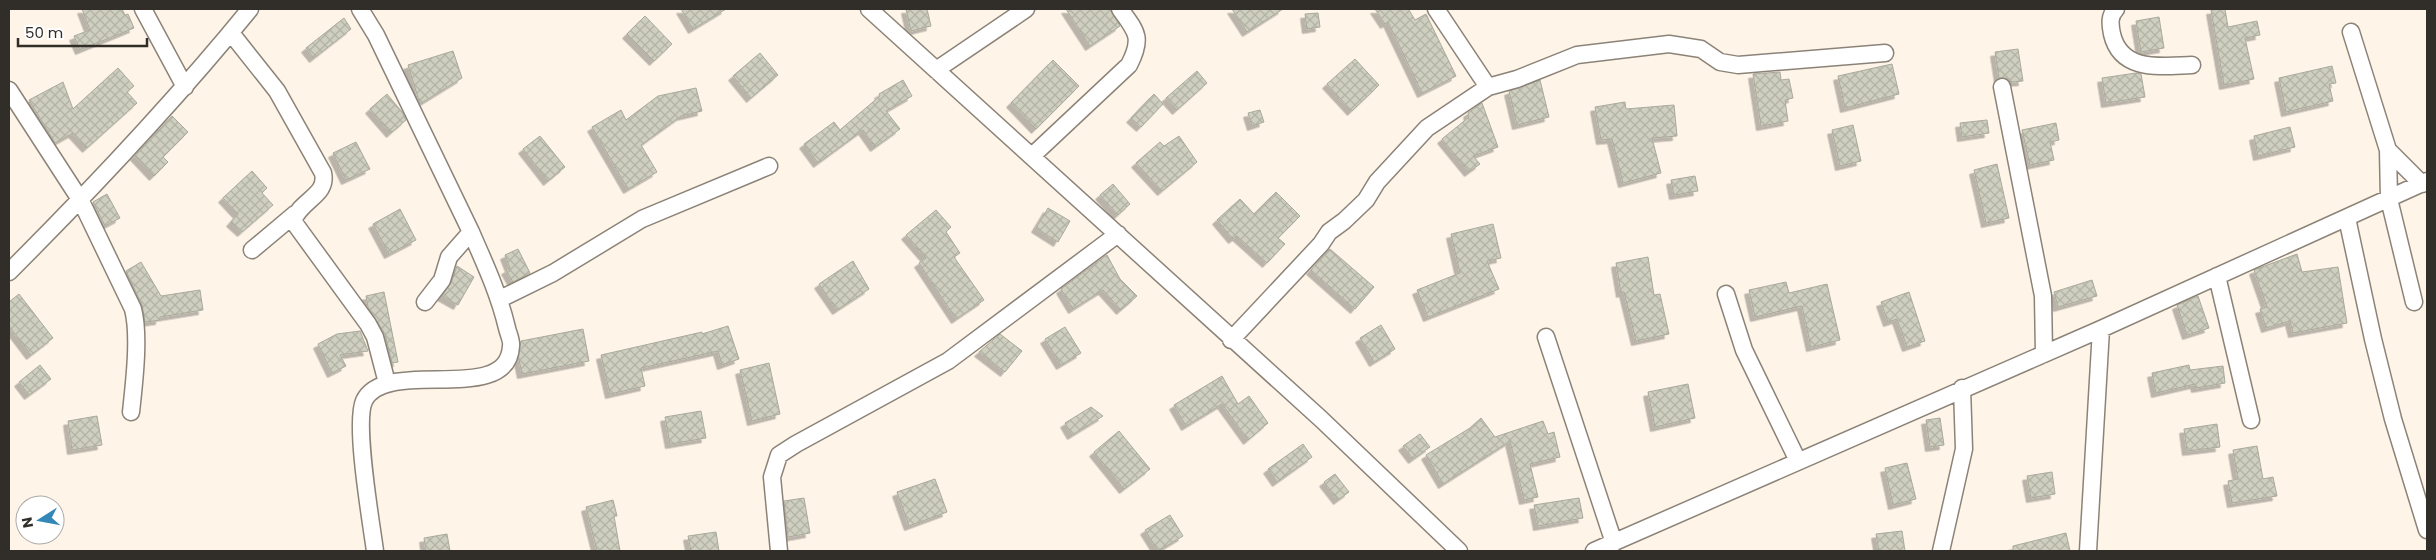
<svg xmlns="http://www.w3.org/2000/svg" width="2436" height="560" font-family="Poppins,sans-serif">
<defs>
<pattern id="building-cross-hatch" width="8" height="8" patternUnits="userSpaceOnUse" patternTransform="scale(1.25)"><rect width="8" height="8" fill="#cfcfc0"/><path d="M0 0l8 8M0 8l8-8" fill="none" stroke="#b2b2a5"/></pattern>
<filter id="shadow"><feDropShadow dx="-4.5" dy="4.5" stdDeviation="0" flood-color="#0004"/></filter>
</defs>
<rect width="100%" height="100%" fill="#fef4e7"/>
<path fill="url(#building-cross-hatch)" stroke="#a9aa9b" filter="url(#shadow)" d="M82,9H122L125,15L128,14L134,28L80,50L74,36L90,30Z
M681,9H726L693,29Z
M906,9H927L931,26L911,31Z
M1066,9H1110L1120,26L1090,46Z
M1232,9H1283L1247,32Z
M1375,9H1410L1409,10L1415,20L1426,14L1456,76L1422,93L1388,22L1385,24Z
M2225,9L2228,27L2257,21L2260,35L2245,38L2254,79L2224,85L2211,10Z
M1318,13L1320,27L1307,29L1305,14Z
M645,16L672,44L654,61L627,34Z
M2159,17L2164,48L2141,52L2136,21Z
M344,18L351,29L314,58L306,48Z
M2018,49L2023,81L2011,82L2006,78H1999L1995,52Z
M453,51L462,78L420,104L408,65Z
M760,53L778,75L751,98L733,76Z
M1355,59L1379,85L1352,111L1327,84Z
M1053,60L1079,86L1036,129L1011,103Z
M1892,64L1899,94L1845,108L1838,76Z
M2332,66L2336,83L2329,84L2333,101L2286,112L2279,78Z
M118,68L134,86L127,92L137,103L87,148L73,133L55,143L29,100L63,82L73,109Z
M1197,71L1207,83L1177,110L1166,98Z
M1780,72L1781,80L1789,79L1793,98L1785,100L1788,121L1761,126L1753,74Z
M2136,73L2141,74L2145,97L2106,103L2102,78Z
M903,80L912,96L886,111L900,129L875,147L863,130L818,163L804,144L834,122L840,130L880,96L879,94Z
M1540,80L1549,117L1517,125L1509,91Z
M696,88L702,111L681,116L641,145L657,172L628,189L592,127L621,110L626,120L658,96Z
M387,94L402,112L406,120L391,133L370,109Z
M1154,94L1163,104L1141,127L1131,118Z
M1625,102L1626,109L1674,105L1677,136L1652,138L1661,173L1623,183L1612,139L1601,140L1595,107Z
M1482,103L1498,147L1473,156L1480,164L1469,172L1442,139L1469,117L1468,113Z
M1260,110L1264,122L1252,126L1248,113Z
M172,116L188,132L163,157L168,162L154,176L135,156Z
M1987,120L1989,133L1962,137L1960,123Z
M2056,123L2059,140L2050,142L2054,160L2030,165L2022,130Z
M1853,125L1861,161L1840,166L1832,130Z
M2290,127L2295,147L2258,156L2254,136Z
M540,136L565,167L548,181L523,149Z
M1179,136L1197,162L1162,191L1136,163L1160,142L1164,146Z
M356,142L370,169L346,180L333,153Z
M1997,164L2009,218L1986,223L1974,170Z
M252,171L267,188L262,193L273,205L242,232L231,222L238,214L223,198Z
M1695,176L1698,191L1674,195L1671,180Z
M1113,184L1130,204L1118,215L1100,195Z
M1276,192L1300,216L1278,238L1285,244L1267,263L1237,236L1233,239L1217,220L1240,199L1254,214Z
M107,194L120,218L105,226L93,202Z
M1048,208L1070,221L1058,242L1036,228Z
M400,209L416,240L389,254L373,224Z
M936,210L951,227L946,232L960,253L954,257L984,300L956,319L919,263L926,258L906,235Z
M1493,224L1501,258L1487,261L1499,289L1428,317L1417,290L1460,273L1451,234Z
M518,249L530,273L513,282L506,270L510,268L505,255Z
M1330,249L1374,287L1355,309L1311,270Z
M2297,254L2302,272L2338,267L2347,323L2293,333L2290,321L2266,328L2260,309L2267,307L2254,270Z
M1107,255L1120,279L1137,296L1121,310L1103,290L1073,309L1061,289Z
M1648,257L1654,295L1660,294L1669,334L1636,341L1624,292L1621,293L1616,263Z
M853,261L869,289L837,310L819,284Z
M141,262L161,296L200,290L203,310L160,317V320L145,322L142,305L126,271Z
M457,266L474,277L458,305L442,296L451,283Z
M2092,280L2097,296L2058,307L2054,292Z
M1786,282L1789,293L1827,284L1840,340L1811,347L1802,306L1755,317L1749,290Z
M384,292L398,362L392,363L385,334L368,307L366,296Z
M1909,292L1925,341L1907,347L1897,319L1888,322L1881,302Z
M19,294L53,338L31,355L9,326V302Z
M2198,296L2209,328L2187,335L2177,305Z
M1381,325L1395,349L1374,362L1360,338Z
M728,326L739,359L722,365L718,351L641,368L645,386L610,394L601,355L702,332V334Z
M1065,327L1081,353L1061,365L1045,339Z
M583,329L589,361L522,374L518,355L521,341Z
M360,331L368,351L340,355L346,366L332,373L318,344L337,334Z
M1000,334L1022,351L1005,372L979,352Z
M769,363L780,414L752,421L740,370Z
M40,365L51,379L29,395L19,382Z
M2189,365L2190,370L2223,366L2225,383L2196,388L2195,384L2156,393L2152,373Z
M1222,376L1238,404L1249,396L1268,423L1248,440L1222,404L1186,426L1174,405Z
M1688,384L1695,418L1655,427L1648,392Z
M1091,407L1103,416L1072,435L1065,423Z
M701,411L706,438L670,444L665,417Z
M97,416L102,445L72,450L68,421Z
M1481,418L1495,437L1543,421L1548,434L1554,432L1560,457L1530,464L1538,497L1524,500L1510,441L1443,484L1426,455L1470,428Z
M1940,418L1944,445L1930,447L1926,420Z
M2217,424L2220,447L2187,451L2184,429Z
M1119,431L1150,469L1124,489L1094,452Z
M1420,434L1430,447L1413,459L1403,446Z
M1303,444L1312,457L1277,482L1268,469Z
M2257,446L2263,479L2273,477L2277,496L2232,503L2228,481L2238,479L2233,450Z
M1907,463L1916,499L1893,505L1885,468Z
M2052,472L2055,494L2031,498L2027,476Z
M1335,474L1349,492L1338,500L1324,482Z
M935,479L947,512L909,526L897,492Z
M804,498L810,533L788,537L784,501Z
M1579,498L1583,518L1538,526L1534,505Z
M613,500L617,516H614L620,551H597L586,507Z
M1170,515L1183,536L1158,551L1145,530Z
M1902,531L1905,551H1879L1876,534Z
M716,532L719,551H691L688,536Z
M2066,533L2070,551H2013V546Z
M447,534L450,551H426L424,538Z"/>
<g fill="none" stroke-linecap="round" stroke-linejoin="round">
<defs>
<path id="street" d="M143,9L185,87
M360,9L376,35L471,232L449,257L442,280L425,302
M869,9L1321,419L1459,551
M1436,9L1488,87
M2116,9C2109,16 2110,24 2112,34C2121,73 2162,66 2192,65
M2351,32L2388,150L2389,199L2414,302
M231,33L277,91L323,173C328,196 301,199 293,221L368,324L375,337L387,383
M936,70L1026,9
M2002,87L2043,296L2044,354
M9,90L81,201L133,309C140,336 134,384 131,412
M2388,150L2422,184
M1032,156L1129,65C1143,38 1137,32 1120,9
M2347,218L2373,339L2393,419L2427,530
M252,250L295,214
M9,272C93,188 175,101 250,9
M2217,276L2251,420
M1726,294L1744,350L1798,461
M500,299L553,273L642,219L769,166
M1546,337L1614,543
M1231,340L1321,244L1329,232L1344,221L1366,200L1377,182L1427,128L1488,87L1517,79L1577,55L1669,44L1701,49L1720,62L1738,65L1885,53
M375,551C371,521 354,424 364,401C385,356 508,407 511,346C512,341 508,333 507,328C499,294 485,264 471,232
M779,551L772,477L779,455L796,444L948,361L1118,234
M1594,551L2101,329L2427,181
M1941,551L1964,449L1962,388
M2088,551L2101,329"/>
</defs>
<use href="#street" stroke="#8c8378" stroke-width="19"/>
<use href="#street" stroke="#fff" stroke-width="16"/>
</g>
<rect width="2436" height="560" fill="none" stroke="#312d28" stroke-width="20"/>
<g transform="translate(40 520) rotate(259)"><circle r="24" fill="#ffffff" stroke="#adaba9"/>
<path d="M0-4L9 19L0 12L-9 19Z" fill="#3488b8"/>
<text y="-8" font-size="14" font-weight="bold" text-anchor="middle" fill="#312d28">N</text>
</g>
<path d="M18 38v8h129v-8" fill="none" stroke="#312d28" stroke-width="2.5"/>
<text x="25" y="38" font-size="15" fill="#312d28" stroke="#ffffff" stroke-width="4" paint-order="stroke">50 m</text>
</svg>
